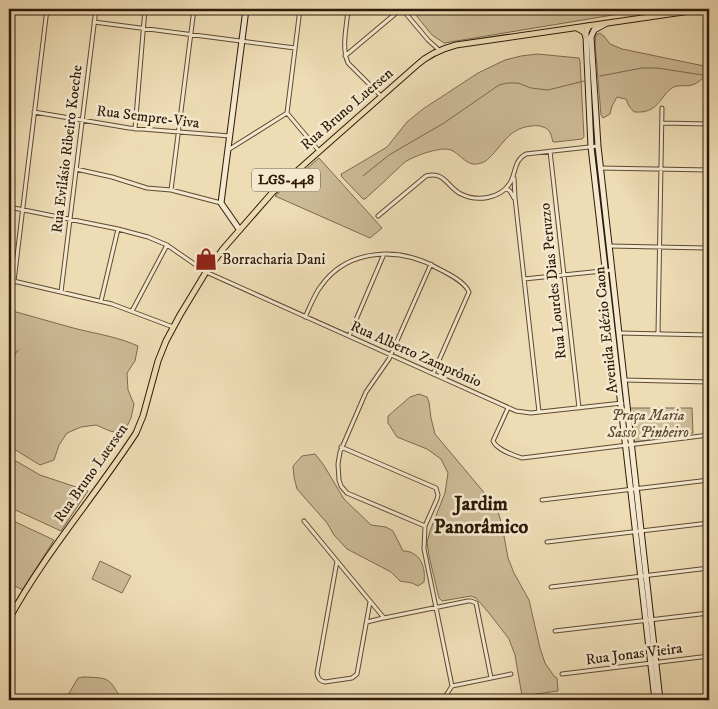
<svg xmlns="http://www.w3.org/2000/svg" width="718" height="709" font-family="'IM FELL DW Pica',serif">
<rect width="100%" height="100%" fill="#eedcb4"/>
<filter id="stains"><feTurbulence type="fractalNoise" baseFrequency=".004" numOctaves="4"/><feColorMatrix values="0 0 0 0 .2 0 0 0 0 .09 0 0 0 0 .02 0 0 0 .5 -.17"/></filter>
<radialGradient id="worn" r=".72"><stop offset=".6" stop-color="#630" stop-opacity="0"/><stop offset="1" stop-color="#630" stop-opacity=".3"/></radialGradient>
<path fill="#cdbb97" stroke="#7e6a50" d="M411,9H649L444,43L432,35Z
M600,33L604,36L610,44L622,49L709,67V77C702,77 699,83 692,85C686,87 678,84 672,88C669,90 666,93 664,96C655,108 650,113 634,112L629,106L626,99L617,97L612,106L610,114L603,118L601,115L595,43L596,35Z
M537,54L579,58L580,61L584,137L582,139L556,142H553C552,139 551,133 549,131C545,126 537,125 531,126C511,128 505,141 493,154C489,158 486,162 481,163C467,168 462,155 451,150C441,146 414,156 405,162C401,165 397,170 393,173C384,182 375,190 365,199H363L342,177L341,174L345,172L387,147L407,122L423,109L478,73L505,60L521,56Z
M319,158L382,228L370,238L275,196Z
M9,310C32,316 54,323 77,329C98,334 118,337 138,346L135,361L127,373L128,390L134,404L131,418L123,434L110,431L96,425L81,427L67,433L59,445L54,460L40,465L9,446Z
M419,394L427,397L429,402L431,418L435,434L497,508L502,525L508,558L514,573L529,600L540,648L545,663L554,676L557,678L558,691L522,696L515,655L509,639L489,613L476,598L471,596L442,601L439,598L429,556L427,542L430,531L445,493L448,473L441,459L427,449L397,437L388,423V416L410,397Z
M629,408H692L693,433L661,436L659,439L633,442Z
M315,454L323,464L344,499L371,525L386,527L393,531L403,551C420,551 426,567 424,582L418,586L412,583L400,581L391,572L347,549L334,535L327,523L297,489L294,477L293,466L302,456Z
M9,457L40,475L88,491L61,531L9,507Z
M9,519L54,540L23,590L9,583Z
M100,561L131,576L122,593L92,579Z
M83,677C110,678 108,677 122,700H65L78,678Z"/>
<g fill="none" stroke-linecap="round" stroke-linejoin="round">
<path stroke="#7a674c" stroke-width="1" d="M600,76L642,68H657L709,76
M363,176L389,155L444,123L499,85L507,83H518L531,88L548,90L584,81
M9,357H13L18,350"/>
<defs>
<path id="street" d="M300,9L287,113L319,151
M348,9C347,26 341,47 348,63L381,96
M402,9L428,40L439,50
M94,22L295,48
M345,56L401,9
M34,112L129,128L230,136
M662,123L709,124
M135,129L145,9
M228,150L287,113
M550,151L579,408
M600,168L709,170
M76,169L112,177L147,188L171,190L221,203
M514,178L515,198L539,412
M506,188L510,191L514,198
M171,190L194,9
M9,207L118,229L148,237L167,245L177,252L206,272L516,411L531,413L622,403
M378,216L426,176C445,171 447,187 461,194C477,202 500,199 510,183C516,173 514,160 526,154L598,146
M610,246L706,248
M524,279L612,270
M9,280L112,304L173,327
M14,281L47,9
M61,292L96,9
M101,301L118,229
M132,311L167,245
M305,317C310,307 314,295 321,286C349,247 401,247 439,269C449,274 465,282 469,292L433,374
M619,333L709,335
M658,334L662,108
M705,335L709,124
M349,336L384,254
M624,380L709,382
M508,408L493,441C497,450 513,455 522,458L709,435
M341,447L436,488L438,495L437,499L425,526L424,549L452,686
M542,500L709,480
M304,521L384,618L468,601H471L476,603L491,678
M425,526L347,493L341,486L339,480L338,464L340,452L366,392L389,359L431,264
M547,542L709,523
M337,561L317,673C318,679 320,681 325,682L352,678L357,674L370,602
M551,587L709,568
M367,622L383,618
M555,631L709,613
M562,674L709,656
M452,686L511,674
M443,700L452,686
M700,700L709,699"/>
<path id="secondary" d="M605,24L594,30L591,37L598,146L660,700
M589,26L586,32V37L591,147L655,700
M239,229L221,203L246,9"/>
<path id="primary" d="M577,28L584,32L586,37
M9,619C45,553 95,496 136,433L143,416L158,361L166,341L180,315L206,272L223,249L272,193L417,65C429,54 441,49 456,45L704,9"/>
</defs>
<use href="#street" stroke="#5e4a33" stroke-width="5"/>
<use href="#secondary" stroke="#2e1a08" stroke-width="7"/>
<use href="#primary" stroke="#2e1a08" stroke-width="7"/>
<use href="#street" stroke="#f4e8ce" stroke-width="3"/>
<use href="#secondary" stroke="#f4e8ce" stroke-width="5"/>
<use href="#primary" stroke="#eedcb4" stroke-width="5"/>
</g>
<defs>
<symbol id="shop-bare" viewBox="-9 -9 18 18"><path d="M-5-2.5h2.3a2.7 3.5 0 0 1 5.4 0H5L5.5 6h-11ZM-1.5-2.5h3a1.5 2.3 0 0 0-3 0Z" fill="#8f2418" stroke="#f4e8ce" stroke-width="2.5" paint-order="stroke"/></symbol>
</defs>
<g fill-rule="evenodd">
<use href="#shop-bare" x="190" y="243" width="32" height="32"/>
</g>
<g text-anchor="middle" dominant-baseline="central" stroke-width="5" stroke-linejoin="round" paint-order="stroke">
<rect fill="#f4e8ce" stroke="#695843" stroke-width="1" x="252" y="168.5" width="68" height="23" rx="4"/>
<g font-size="14" font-weight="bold" fill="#2e1a08">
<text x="286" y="180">LGS-448</text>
</g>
<g font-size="15" fill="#2e1a08" stroke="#f4e8ce">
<text transform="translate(347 109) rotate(-41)">Rua Bruno Luersen</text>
<text transform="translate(148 117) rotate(7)">Rua Sempre-Viva</text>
<text transform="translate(67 149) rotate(-83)">Rua Evilásio Ribeiro Koeche</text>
<text transform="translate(553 281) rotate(-96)">Rua Lourdes Dias Peruzzo</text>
<text transform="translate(606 330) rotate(-96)">Avenida Edézio Caon</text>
<text transform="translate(416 354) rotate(24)">Rua Alberto Zamprônio</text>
<text transform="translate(91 473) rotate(-55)">Rua Bruno Luersen</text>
<text transform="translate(634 654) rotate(-7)">Rua Jonas Vieira</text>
</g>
<g font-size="15" fill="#2e1a08" stroke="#f4e8ce" text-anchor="start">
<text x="222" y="259">Borracharia Dani</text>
</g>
<g font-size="15" font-style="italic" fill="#5e4a33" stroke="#f4e8ce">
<text x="648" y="415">Praça Maria<tspan x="648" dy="17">Sasso Pinheiro</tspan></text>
</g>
<g font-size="20" font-weight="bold" fill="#2e1a08" stroke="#f4e8ce">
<text x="481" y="504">Jardim<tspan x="481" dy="23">Panorâmico</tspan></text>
</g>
</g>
<rect width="718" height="709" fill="none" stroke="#eedcb4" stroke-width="30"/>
<rect x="10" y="10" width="698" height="689" fill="none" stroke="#2e1a08" stroke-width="2.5"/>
<rect x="15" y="15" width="688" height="679" fill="none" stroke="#2e1a08"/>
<rect width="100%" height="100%" filter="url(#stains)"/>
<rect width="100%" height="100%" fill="url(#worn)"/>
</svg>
